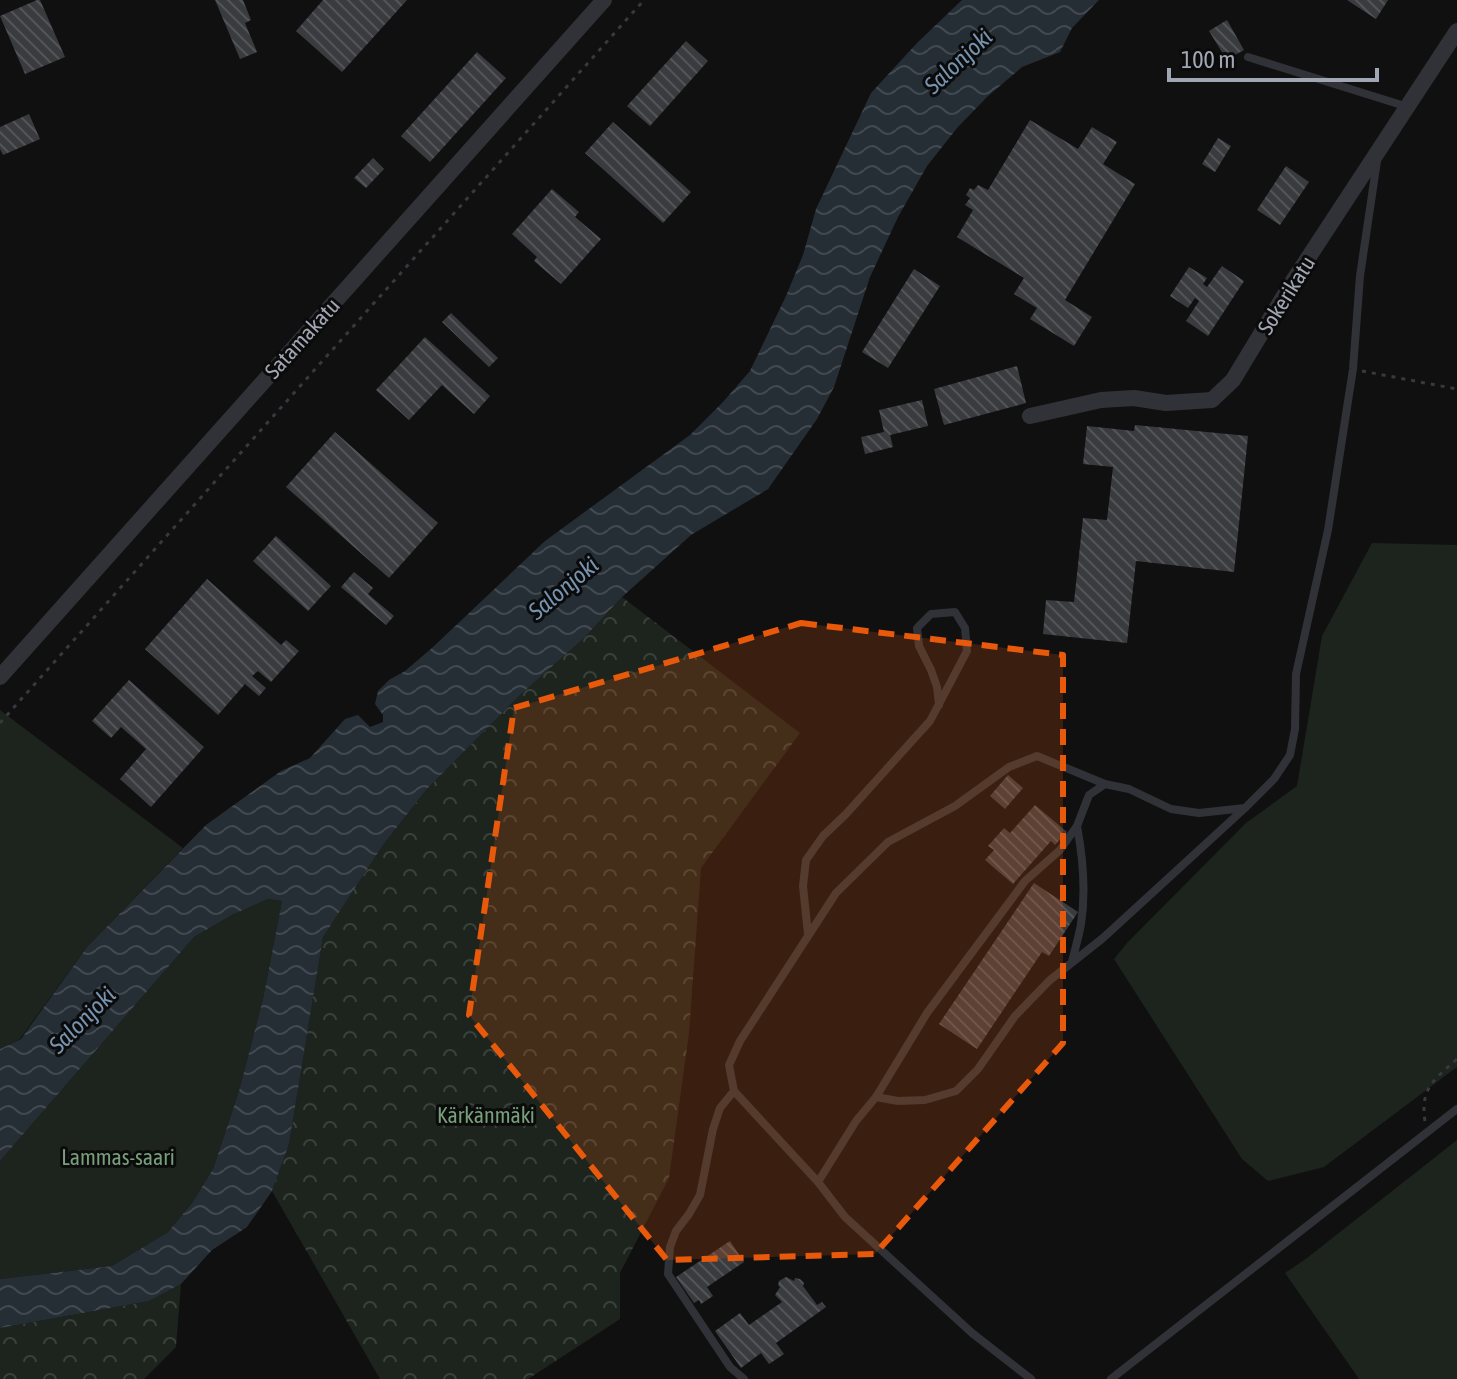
<svg xmlns="http://www.w3.org/2000/svg" width="1457" height="1379" font-family="'Asap Condensed',sans-serif">
<defs>
<pattern id="forest-crowns" width="20" height="18" patternUnits="userSpaceOnUse" patternTransform="scale(2)"><rect width="20" height="18" fill="#1c241d"/><path d="M2 6a3 3 0 1 1 6 0M12 15a3 3 0 1 1 6 0" fill="none" stroke="#3a413b"/></pattern>
<pattern id="water-waves" width="16" height="10" patternUnits="userSpaceOnUse" patternTransform="scale(2)"><rect width="16" height="10" fill="#262e35"/><path d="M0 5q4-4 8 0t8 0" fill="none" stroke="#424950"/></pattern>
<pattern id="building-back-hatch" width="6" height="6" patternUnits="userSpaceOnUse" patternTransform="scale(2)"><rect width="6" height="6" fill="#3a3b3f"/><path d="M-1 5l2 2M0 0l6 6M5-1l2 2" fill="none" stroke="#535458"/></pattern>
</defs>
<rect width="100%" height="100%" fill="#101011"/>
<path fill="#1c241d" d="M1372,543L1457,545V1067L1324,1167L1268,1181L1242,1159L1114,959L1127,943L1246,823L1297,786L1322,636Z
M0,710L183,848L87,947L20,1039L0,1049Z
M268,899L282,901L263,999L239,1091L213,1169L192,1203L168,1232L112,1266L0,1279V1161L194,937L232,915Z
M1457,1140V1379H1359L1285,1273L1307,1258Z"/>
<path fill="url(#forest-crowns)" d="M622,597L800,733L701,868L689,1033L669,1178L620,1273V1319L528,1379H380L272,1191L289,1144L323,937L383,845L426,790L519,696L584,638Z
M181,1284L176,1347L144,1379H0V1328L149,1301Z"/>
<path fill="url(#water-waves)" d="M962,0H1099L1072,28L1060,52L1022,67L987,97L957,128L927,166L898,217L870,277L834,387L817,419L768,489L691,535L622,597L584,638L519,696L426,790L383,845L323,937L289,1144L272,1191L247,1227L212,1250L181,1284L149,1301L0,1328V1279L112,1266L168,1232L192,1203L213,1169L239,1091L263,999L282,901L268,899L232,915L194,937L0,1161V1049L21,1039L87,947L206,825L281,771L310,758L345,719L358,715L370,727L383,722V715L375,704L378,691L389,680L405,671L432,648L545,541L690,435L723,402L750,371L786,296L803,255L816,209L871,93L917,43Z"/>
<path fill="url(#building-back-hatch)" d="M37,0H40L65,57L25,74L0,16Z
M215,0H243L251,20L245,23L257,52L240,59Z
M323,0H407L342,72L296,31Z
M1347,0H1388L1376,19Z
M1227,20L1244,50L1235,55L1233,52L1225,57L1209,31Z
M686,41L708,61L650,126L627,106Z
M477,52L506,78L430,162L401,136Z
M29,114L40,139L3,155L0,149V127Z
M1030,120L1078,149L1092,127L1117,142L1103,164L1135,184L1065,300L1092,317L1074,346L1030,319L1037,308L1014,294L1024,278L957,237L973,210L965,205L970,198L966,195L970,188L974,190L978,185L988,190Z
M613,122L691,192L663,223L585,153Z
M1218,138L1231,146L1215,172L1202,164Z
M373,158L384,169L366,188L354,178Z
M1286,166L1309,182L1280,225L1257,210Z
M552,189L579,212L575,217L601,239L561,284L534,261L537,257L512,234Z
M1222,266L1244,281L1208,336L1186,321L1199,301L1195,298L1188,308L1170,296L1189,267L1207,278L1203,284L1207,287Z
M914,269L940,286L888,368L862,352Z
M451,313L498,358L489,367L442,322Z
M425,337L490,396L474,414L442,385L409,420L376,390Z
M1017,366L1026,403L944,425L934,389Z
M922,400L928,426L890,435L893,447L865,454L861,437L884,432L879,410Z
M1135,425L1248,436L1234,572L1136,561L1127,643L1043,634L1046,600L1074,602L1083,518L1107,520L1113,467L1083,464L1087,426L1134,431Z
M335,432L438,523L389,578L286,487Z
M276,536L331,586L308,611L253,561Z
M354,572L373,588L368,594L394,616L386,625L341,587Z
M207,579L281,645L286,640L299,651L271,682L258,671L252,676L266,688L259,696L245,684L218,715L145,649Z
M129,680L204,747L151,807L120,779L146,749L121,727L111,738L92,721Z
M1008,775L1023,788L1005,809L990,796Z
M1035,805L1067,832L1055,845L1051,841L1013,884L985,860L994,850L988,846L1004,828L1010,833Z
M1034,883L1078,912L1049,956L1042,952L977,1049L939,1024Z
M730,1241L744,1262L707,1287L713,1296L701,1304L699,1300L694,1303L676,1277Z
M786,1277L794,1281L795,1278L800,1279L804,1283L803,1286L817,1305L822,1302L826,1307L776,1343L784,1354L769,1364L761,1353L741,1368L715,1331L740,1313L749,1325L782,1302L775,1295L780,1287L778,1285L779,1281Z"/>
<g fill="none" stroke-linecap="round" stroke-linejoin="round">
<path stroke="#37393e" stroke-width="3" stroke-dasharray="4 6" stroke-linecap="butt" d="M1362,371L1457,389
M0,723L644,0
M1425,1121C1420,1088 1434,1080 1457,1059"/>
<path stroke="#313237" stroke-width="8" d="M1248,57L1408,107
M808,934L803,886L806,860L823,836L846,814L930,721L967,651L965,628L955,612L931,614L917,628L919,646L931,670L937,687L939,705
M1072,962C1075,949 1079,936 1081,924C1086,892 1083,858 1077,826
M734,1091L720,1108L713,1129L700,1195L689,1214L676,1231L670,1247L668,1274L730,1367L744,1379
M876,1097L898,1101L925,1100L956,1091L978,1069L1015,1016L1050,980L1103,938L1246,807L1274,779L1290,755L1295,729L1296,674L1328,530L1353,369L1360,276L1377,161
M818,1182L856,1121L876,1097L927,1013L1025,881L1060,850L1077,826L1089,795L1105,784
M1031,1379L972,1333L845,1217L818,1182L734,1091L729,1065L740,1041L836,893L888,842L955,806L1009,767L1037,756L1105,784L1129,789L1171,809L1199,813L1245,808
M1111,1379L1457,1109"/>
<path stroke="#313237" stroke-width="16" d="M1030,416L1101,400L1134,398L1166,403L1212,400L1233,380L1293,281L1457,31
M0,677L604,0"/>
</g>
<path fill="#e8590c" fill-opacity="0.2" stroke="#e8590c" stroke-width="6" stroke-dasharray="16 10" stroke-linejoin="round" d="M801,623L1063,655V1043L875,1254L667,1260L469,1015L514,708Z"/>
<g text-anchor="middle" dominant-baseline="central" stroke-width="6" stroke-linejoin="round" paint-order="stroke">
<g font-size="22" fill="#a1a6b3" stroke="#0b0b0c">
<text transform="translate(1286 295) rotate(-58)">Sokerikatu</text>
<text transform="translate(302 338) rotate(-48)">Satamakatu</text>
</g>
<g font-size="22" fill="#779f7a" stroke="#0b0b0c">
<text x="486" y="1115">Kärkänmäki</text>
<text x="118" y="1157">Lammas-saari</text>
</g>
<g font-size="24" font-style="italic" fill="#7693b0" stroke="#0b0b0c">
<text transform="translate(958 61) rotate(-43)">Salonjoki</text>
<text transform="translate(563 588) rotate(-40)">Salonjoki</text>
<text transform="translate(82 1020) rotate(-45)">Salonjoki</text>
</g>
</g>
<path d="M1169 68v12h208v-12" fill="none" stroke="#a1a6b3" stroke-width="4"/>
<text x="1181" y="68" font-size="24" fill="#a1a6b3" stroke="#0b0b0c" stroke-width="6" paint-order="stroke">100 m</text>
</svg>
